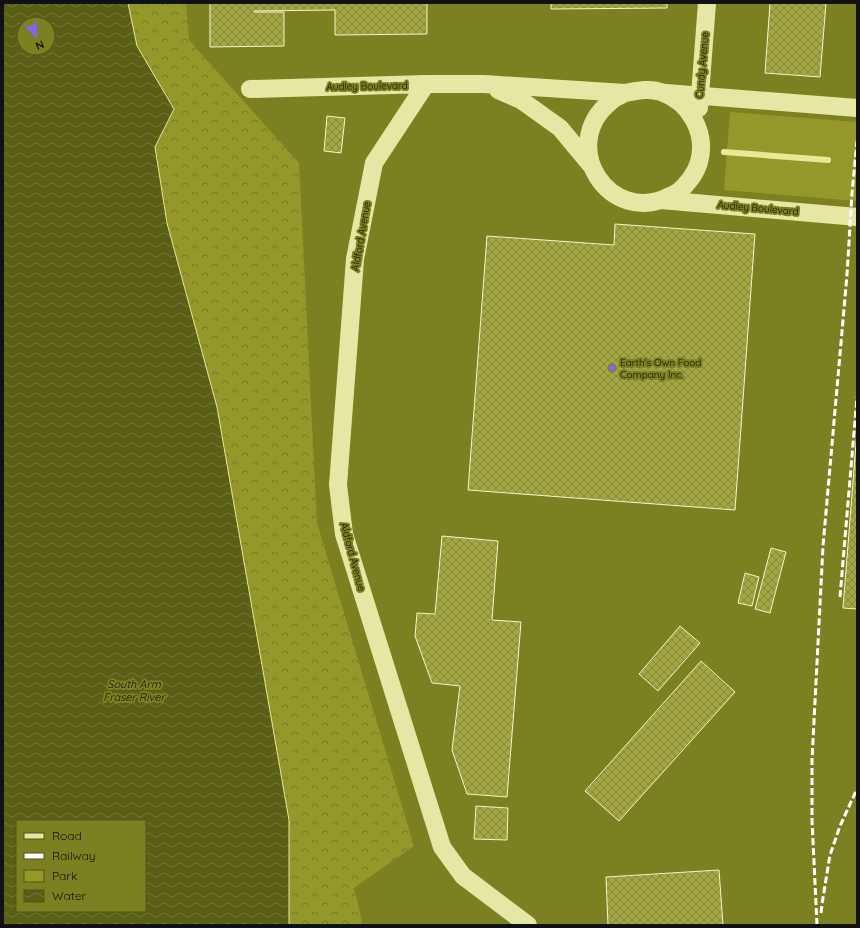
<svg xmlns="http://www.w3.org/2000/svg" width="860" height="928" font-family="Quicksand,sans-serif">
<defs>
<pattern id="forest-crowns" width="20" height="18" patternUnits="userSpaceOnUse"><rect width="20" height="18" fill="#94982a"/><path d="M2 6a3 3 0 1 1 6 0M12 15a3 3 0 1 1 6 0" fill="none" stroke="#777b23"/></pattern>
<pattern id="water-waves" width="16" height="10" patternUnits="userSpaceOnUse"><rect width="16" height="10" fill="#5b5f15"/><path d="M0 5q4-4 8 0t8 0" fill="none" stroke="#72753e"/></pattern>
<pattern id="building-cross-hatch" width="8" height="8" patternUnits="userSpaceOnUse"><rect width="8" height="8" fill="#a2a744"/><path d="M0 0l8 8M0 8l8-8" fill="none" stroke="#838737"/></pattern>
</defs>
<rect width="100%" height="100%" fill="#7b8020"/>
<path fill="url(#forest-crowns)" d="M128,3H186L189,40L299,163L317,523L414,846L354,888L363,925H289V820L217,407L167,223L155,147L174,109L137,46Z"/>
<path fill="#94982a" d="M730,112L857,122V201L724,190Z"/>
<path fill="url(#water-waves)" stroke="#e7e998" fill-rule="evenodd" d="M3,3H128L137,46L174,109L155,147L167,223L217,407L289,820V925H3ZM24,24H48V48H24ZM17,821H145V911H17Z"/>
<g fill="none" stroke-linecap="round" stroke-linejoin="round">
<path stroke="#e7e998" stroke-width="6" d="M724,152L828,160"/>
</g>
<path fill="url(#building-cross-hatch)" stroke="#f4f6c9" d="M210,3H427V34L335,35V10L254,11V12H284V46L210,47Z
M551,3H667V8L551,9Z
M770,3H826L820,77L765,73Z
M327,116L345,118L341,153L324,151Z
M615,224L755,234L735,510L468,490L487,236L614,245Z
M857,431V609L843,608Z
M442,536L498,541L492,620L521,622L507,797L467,794L452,750L460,686L432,683L415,636L417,613L435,614Z
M771,548L786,552L770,613L755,609Z
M745,573L759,577L752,606L738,603Z
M680,626L700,643L658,691L639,674Z
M701,661L735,692L619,821L585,791Z
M476,806L508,808L507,840L474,839Z
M719,870L723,925H608L606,877Z"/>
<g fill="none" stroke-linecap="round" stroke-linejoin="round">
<path stroke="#e5e8a5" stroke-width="18" d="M426,84L374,163L355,259L338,485L344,534L442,847L463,876L528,925
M250,89L426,84H484L625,93C637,91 649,88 661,92C690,102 707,133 699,162C696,173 687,185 678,192C676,193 673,195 670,196C610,227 557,146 610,102C614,98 620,96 625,93
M498,90L521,100L560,128L590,164
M666,93L857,108
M699,108L707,3
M661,200L857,217"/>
<path stroke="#fff" stroke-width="3" stroke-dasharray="7 3" stroke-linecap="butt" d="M840,597L857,397
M821,913L822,904L830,855L840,826L857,789
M817,925L812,820V760L823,546L847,275L852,193L857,141"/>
</g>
<circle fill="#8365f5" stroke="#7b8020" stroke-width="1.5" cx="612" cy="368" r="4"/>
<g text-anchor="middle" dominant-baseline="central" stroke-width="4" stroke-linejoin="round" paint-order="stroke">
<g font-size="10" fill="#111" stroke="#7b8020">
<text transform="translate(702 65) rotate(-85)">Cundy Avenue</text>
<text transform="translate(367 86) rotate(-1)">Audley Boulevard</text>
<text transform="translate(758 208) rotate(5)">Audley Boulevard</text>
<text transform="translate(361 236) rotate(-80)">Aldford Avenue</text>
<text transform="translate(353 557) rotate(75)">Aldford Avenue</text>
</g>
<g font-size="10" fill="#111" stroke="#7b8020" text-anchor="start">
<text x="620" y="362">Earth's Own Food<tspan x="620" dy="12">Company Inc.</tspan></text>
</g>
<g font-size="11" font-style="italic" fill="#111" stroke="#7b8020">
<text x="134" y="684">South Arm<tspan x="134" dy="13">Fraser River</tspan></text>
</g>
</g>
<rect width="860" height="928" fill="none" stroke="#111111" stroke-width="8"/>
<rect x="16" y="820" width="130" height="92" fill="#7b8020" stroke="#51541a"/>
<rect x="24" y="833" width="20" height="6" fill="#e5e8a5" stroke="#51541a"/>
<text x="52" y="840" font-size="12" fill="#111111">Road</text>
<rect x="24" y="853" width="20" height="6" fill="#ffffff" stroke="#51541a"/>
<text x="52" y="860" font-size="12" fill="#111111">Railway</text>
<rect x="24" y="870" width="20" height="12" fill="#94982a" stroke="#51541a"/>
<text x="52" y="880" font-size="12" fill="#111111">Park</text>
<rect x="24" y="890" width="20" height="12" fill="url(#water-waves)" stroke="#51541a"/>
<text x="52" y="900" font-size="12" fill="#111111">Water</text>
<g transform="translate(36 36) rotate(157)"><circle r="19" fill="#7b8020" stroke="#51541a"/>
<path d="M0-3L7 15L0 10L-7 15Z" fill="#8365f5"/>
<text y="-6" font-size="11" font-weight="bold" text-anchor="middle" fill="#111111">N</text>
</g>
</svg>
